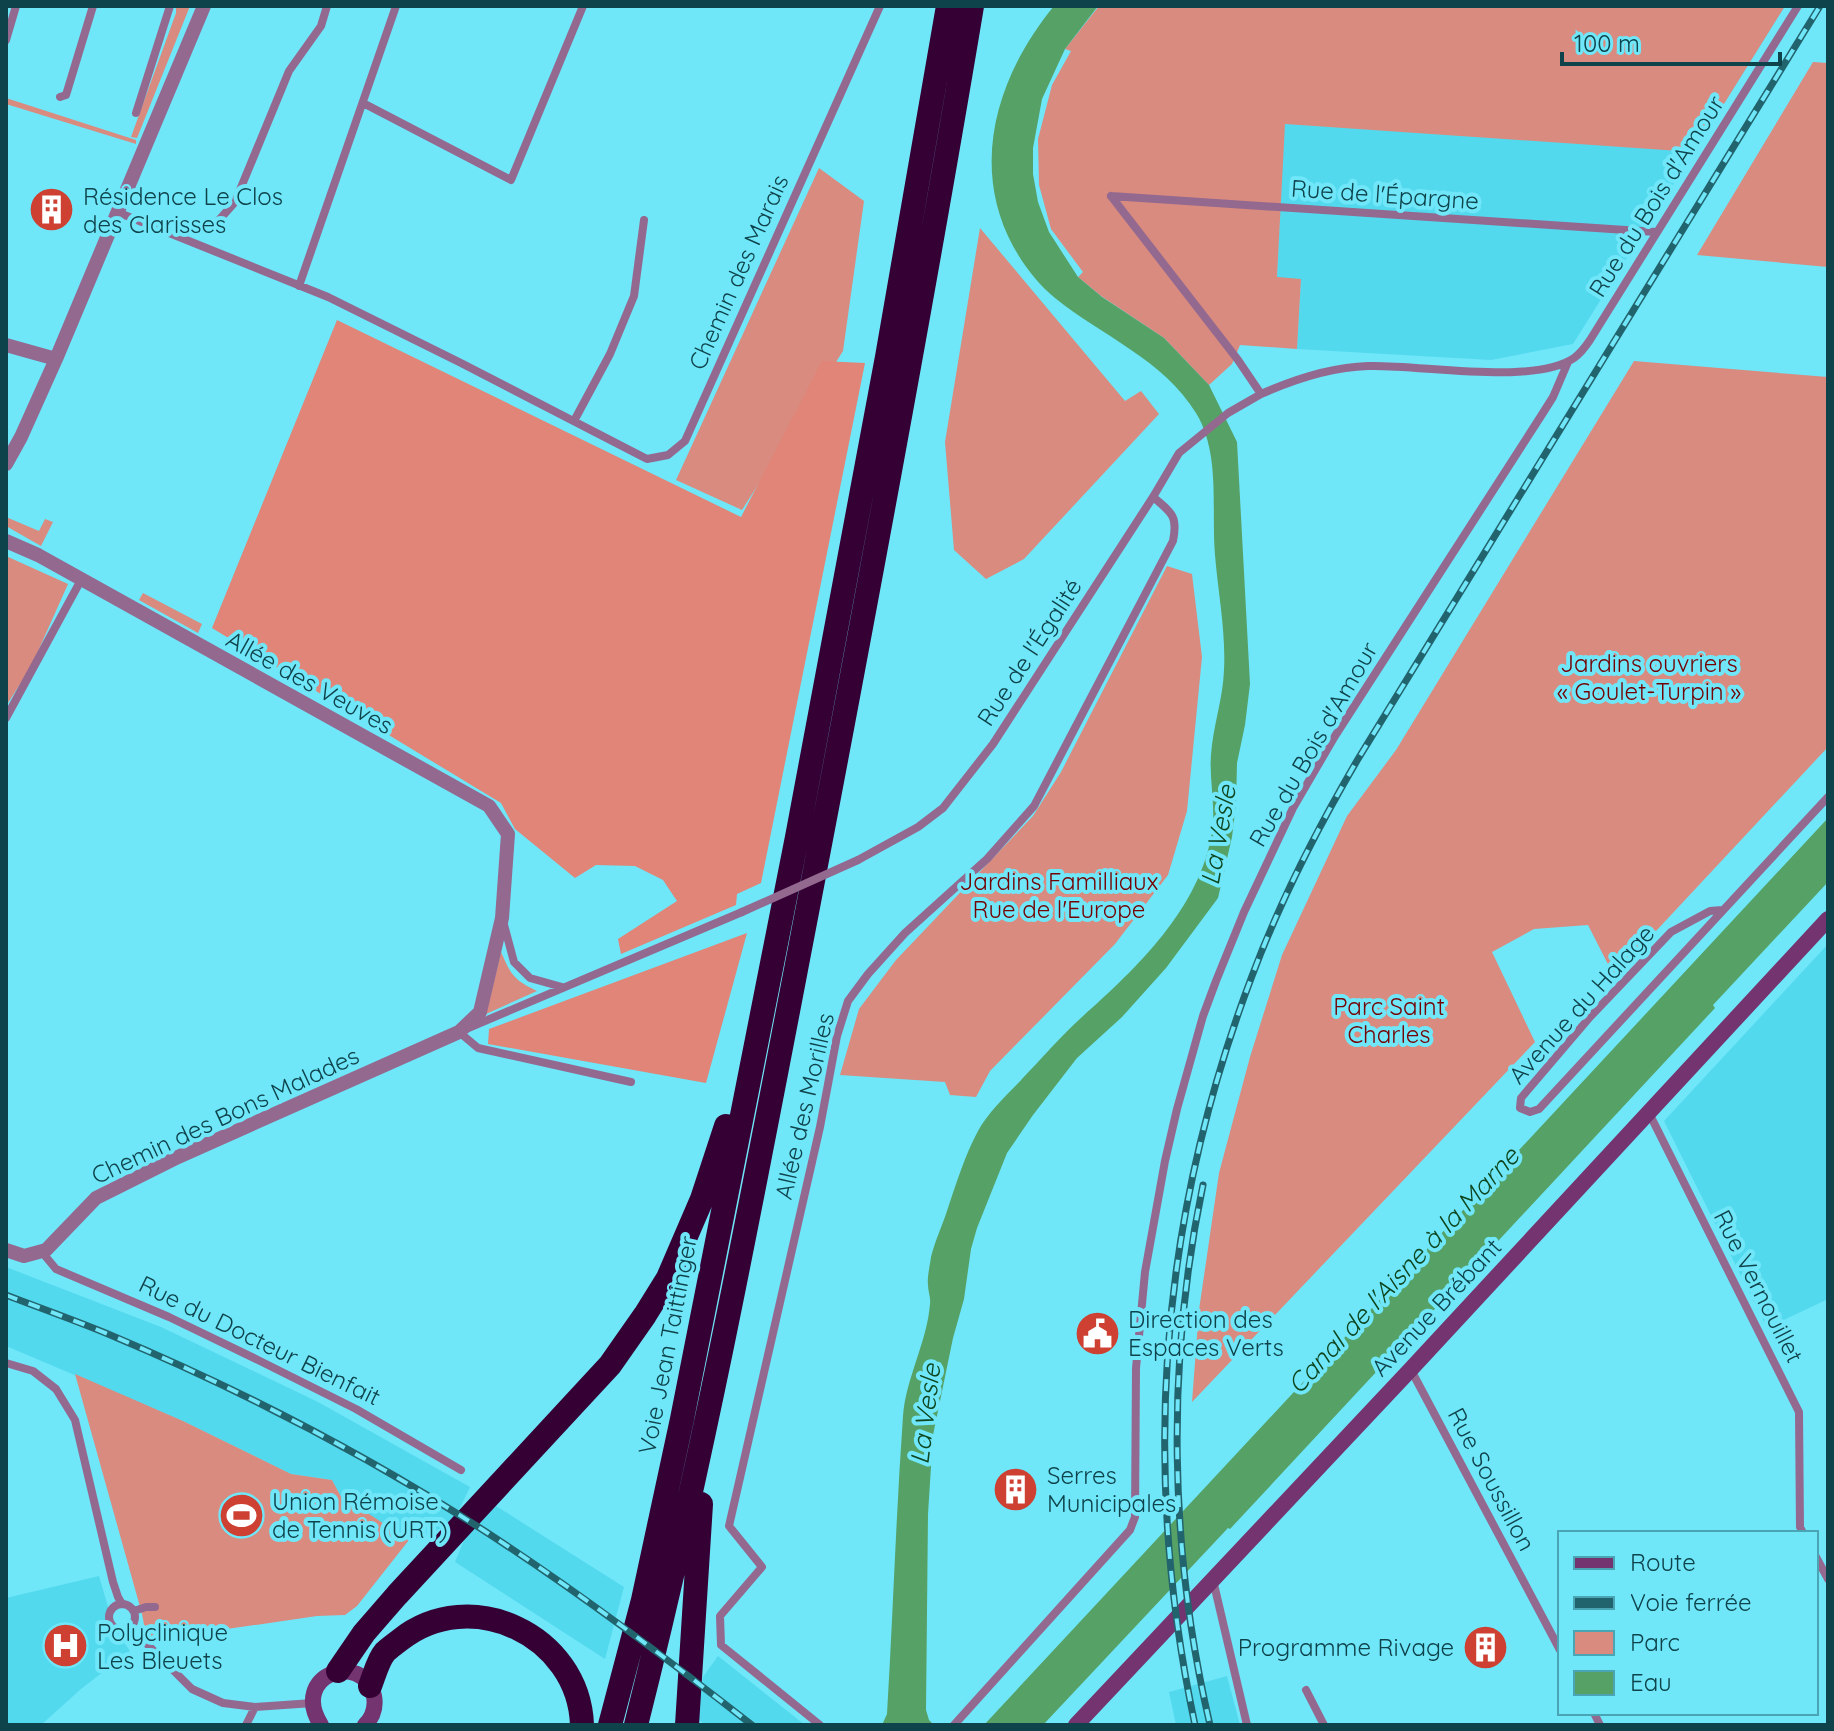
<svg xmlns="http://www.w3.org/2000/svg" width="1834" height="1731" font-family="Quicksand,sans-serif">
<rect width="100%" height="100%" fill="#70e6f9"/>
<path fill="#53d9ee" d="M1246,6H1785L1573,344L1491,360L1297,349L1301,280L1277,278L1280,215Z
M1828,944V1299L1767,1328L1664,1121Z
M6,1267L161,1327L266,1377L318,1402L470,1487L460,1508L445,1526L427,1535L409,1540L345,1504L332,1480L291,1474L183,1421L6,1346Z
M496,1506L624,1587L605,1659L455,1562L465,1538Z
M99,1576L111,1617L117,1632L130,1651L81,1689L41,1725H6V1598Z
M718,1656L805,1725H705L698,1719L699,1700L703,1677Z
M1227,1676L1240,1725H1176L1169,1692Z"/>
<path fill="#d98b7f" d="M176,6H190L137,138L131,137L176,13Z
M1099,6H1785L1694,152L1285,124L1277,277L1301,279L1297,349L1240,345L1232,364L1209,385L1164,338L1101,296L1078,277L1083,272L1051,229L1039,185L1038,139L1052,85L1071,51L1065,49Z
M1813,62L1828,63V267L1697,255Z
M6,98L136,140V144L6,104Z
M819,168L864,201L843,351L742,510L676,480Z
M980,228L1125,401L1141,391L1159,414L1024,559L986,579L954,550L945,442Z
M1634,361L1828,377V747L1614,976L1588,925L1534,929L1492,952L1535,1042L1192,1402L1199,1310L1219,1173L1250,1057L1282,955L1347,816L1396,750Z
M6,517L39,531L45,519L53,522L41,546L6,526Z
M6,556L68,584L31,667L6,706Z
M1167,566L1192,574L1202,657L1187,811L1168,875L1115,944L990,1071L976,1097L950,1095L945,1082L840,1075L859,1009L896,960L1033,816L1061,772Z
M143,593L202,624L198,633L139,600Z
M501,952C511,975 514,980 537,991L486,1014Z
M75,1374L183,1421L291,1474L332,1480L345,1504L355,1505L409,1540L357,1606L345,1615L317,1616L152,1640L145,1630L142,1614Z"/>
<path fill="#e08577" d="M337,320L741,517L822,361L865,363L761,883L737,894L736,905L621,954L618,939L677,901L663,880L635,866L596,865L575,878L515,829L501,803L212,628Z
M747,933L706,1083L488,1044L489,1029Z"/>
<path fill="#56a166" d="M1054,6H1098L1065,49L1042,99L1033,148V174L1038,202L1049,232L1078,277L1102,297L1164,338L1209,385L1237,442L1250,684L1245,725L1237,763L1236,804L1232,837L1218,898L1166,968L1122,1017L1077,1058L1033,1115L1007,1153L977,1228L971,1249L964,1299L953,1338L933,1435L928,1514L926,1710L929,1720L934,1725H882L887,1714C893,1614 896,1515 903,1416C906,1378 927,1342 930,1304C931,1298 928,1292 928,1285C927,1277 930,1265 931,1257C935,1241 942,1226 947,1211C956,1184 965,1155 978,1131C989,1111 1007,1095 1022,1079C1042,1058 1061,1036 1082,1017C1137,968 1200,908 1212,832C1216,807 1209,780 1211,755C1213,726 1223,699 1224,670C1226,632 1218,592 1215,555C1211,509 1221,454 1196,413C1164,360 1102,336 1055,298C1038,284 1024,266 1013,246C969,164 998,74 1054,6Z
M1828,818V882L1713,1005L1715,1008L1230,1529L1228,1528L1043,1725H984Z"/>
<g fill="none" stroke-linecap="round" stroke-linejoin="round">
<path stroke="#946990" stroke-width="8" d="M6,40L16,6
M60,97L66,95L93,6
M363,103L511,180L583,6
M136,113L170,6
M1111,196L1238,360L1261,394C1295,379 1331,367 1368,366C1419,364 1533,386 1574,358C1581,353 1586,346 1590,340L1798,6
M1111,196L1656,232
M117,212L328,297L461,363L647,459L668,455L685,441L880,6
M219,220L235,202L289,71L321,26L327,6
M299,286L396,6
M574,421L610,354L634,296L644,220
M6,718L81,580
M858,860L918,827L943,808L993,744L1153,497L1179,453L1228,413L1261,394
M1722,910L1710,911L1671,932L1590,1017L1521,1098L1520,1108L1530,1112L1539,1109L1828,797
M503,921L514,962L530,978L562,987
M631,1082L478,1048L459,1032L742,912
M1649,1113L1799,1412L1800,1527L1803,1533
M41,1251L56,1269L169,1317L258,1360L356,1409L461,1470
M6,1363L33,1371L56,1389L75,1420L113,1582L118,1597L122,1604
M1411,1370L1560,1650
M1816,1557L1828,1579
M1213,1580L1247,1725
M109 1617a13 13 0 1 1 26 0a13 13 0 1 1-26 0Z
M134,1611L146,1607H155
M130,1627L192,1689L223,1703L255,1707L246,1725
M1306,1690L1324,1725
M255,1707L313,1703
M1594,1713L1600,1725
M820,1725L721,1645L720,1616L762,1567L729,1526L820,1127L837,1036L848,1001L868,974L905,933L987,859L1034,806L1173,541C1178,516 1172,513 1153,497
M954,1725L1130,1530L1135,1517L1136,1368L1145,1272L1165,1161L1177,1109L1203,1016L1216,981L1244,912L1293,808L1335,736L1541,416L1553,397L1568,362"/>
<path stroke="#946990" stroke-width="14" d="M6,345L56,359
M6,464L21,437L56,359L204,6
M6,541L38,555L489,806L508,834L502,918L480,1012L459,1032L178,1157L96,1198L46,1250L24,1256L6,1250"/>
<path stroke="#733470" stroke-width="16" d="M321,1725C289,1675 362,1649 374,1696C376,1707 373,1717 365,1725
M1076,1725L1411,1369L1828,919"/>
<path stroke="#350034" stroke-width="24" d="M338,1671L364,1633L397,1595L610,1365L645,1315L668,1278L702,1199L726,1126
M370,1686C374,1676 378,1660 385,1652C389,1648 395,1644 400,1640C470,1584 579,1635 582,1725
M610,1725L643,1600L682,1419L797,837L887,357L948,6
M636,1725C700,1472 749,1215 798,959C859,642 919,324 972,6
M687,1725L701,1504"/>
<defs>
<path id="rail" d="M1203,1185C1166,1362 1169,1550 1210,1725
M6,1295C40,1308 74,1320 108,1334C237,1388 365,1454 483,1530C576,1590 665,1657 752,1725
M1195,1725C1141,1471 1159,1220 1252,976C1280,901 1317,829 1358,759L1820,6"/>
</defs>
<use href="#rail" stroke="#22646e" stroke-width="7"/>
<use href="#rail" stroke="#70e6f9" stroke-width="4" stroke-dasharray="12" stroke-linecap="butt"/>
<path stroke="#946990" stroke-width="8" d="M742,912L858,860"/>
</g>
<defs>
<symbol id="building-disc" viewBox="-11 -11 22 22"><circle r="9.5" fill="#cd4032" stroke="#70e6f9"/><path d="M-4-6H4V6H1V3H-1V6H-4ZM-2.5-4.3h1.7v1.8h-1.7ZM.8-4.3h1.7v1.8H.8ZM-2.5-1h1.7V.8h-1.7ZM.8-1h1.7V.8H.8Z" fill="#fff"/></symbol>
<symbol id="civic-disc" viewBox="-11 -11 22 22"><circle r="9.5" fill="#cd4032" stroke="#70e6f9"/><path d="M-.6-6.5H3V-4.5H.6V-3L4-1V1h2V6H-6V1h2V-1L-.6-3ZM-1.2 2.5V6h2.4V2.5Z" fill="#fff"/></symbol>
<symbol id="stadium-disc" viewBox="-11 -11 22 22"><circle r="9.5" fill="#cd4032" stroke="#70e6f9"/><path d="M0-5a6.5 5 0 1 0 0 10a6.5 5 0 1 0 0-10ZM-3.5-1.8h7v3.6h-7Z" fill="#fff"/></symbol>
<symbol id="hospital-disc" viewBox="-11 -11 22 22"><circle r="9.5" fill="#cd4032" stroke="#70e6f9"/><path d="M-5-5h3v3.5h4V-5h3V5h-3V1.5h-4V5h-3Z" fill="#fff"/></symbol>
</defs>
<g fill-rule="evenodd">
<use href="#building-disc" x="26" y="184" width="51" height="51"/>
<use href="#civic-disc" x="1072" y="1308" width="51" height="51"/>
<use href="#building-disc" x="990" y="1464" width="51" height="51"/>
<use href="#stadium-disc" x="216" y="1490" width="51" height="51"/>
<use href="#hospital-disc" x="40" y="1620" width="51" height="51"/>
<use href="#building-disc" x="1460" y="1622" width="51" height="51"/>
</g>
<g text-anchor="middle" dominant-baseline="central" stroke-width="8" stroke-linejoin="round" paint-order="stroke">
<g font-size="24" fill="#0e434b" stroke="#70e6f9">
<text transform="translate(1385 194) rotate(4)">Rue de l'Épargne</text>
<text transform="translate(1656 196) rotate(-58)">Rue du Bois d'Amour</text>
<text transform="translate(738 272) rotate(-66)">Chemin des Marais</text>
<text transform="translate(1029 652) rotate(-57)">Rue de l'Égalité</text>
<text transform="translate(310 682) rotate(29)">Allée des Veuves</text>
<text transform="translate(1313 744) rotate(-60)">Rue du Bois d'Amour</text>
<text transform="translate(1581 1004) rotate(-48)">Avenue du Halage</text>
<text transform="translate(804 1106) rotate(-77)">Allée des Morilles</text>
<text transform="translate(225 1115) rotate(-25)">Chemin des Bons Malades</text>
<text transform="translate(1759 1286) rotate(63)">Rue Vernouillet</text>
<text transform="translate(1436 1307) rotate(-47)">Avenue Brébant</text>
<text transform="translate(260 1340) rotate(26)">Rue du Docteur Bienfait</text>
<text transform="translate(667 1345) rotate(-79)">Voie Jean Taittinger</text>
<text transform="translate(1492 1479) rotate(62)">Rue Soussillon</text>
</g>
<g font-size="24" fill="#0e434b" stroke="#70e6f9" text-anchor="start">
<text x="83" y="196">Résidence Le Clos<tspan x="83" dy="28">des Clarisses</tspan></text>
<text x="1128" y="1319">Direction des<tspan x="1128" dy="28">Espaces Verts</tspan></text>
<text x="1047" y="1475">Serres<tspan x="1047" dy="28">Municipales</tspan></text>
<text x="272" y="1501">Union Rémoise<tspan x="272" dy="28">de Tennis (URT)</tspan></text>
<text x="97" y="1632">Polyclinique<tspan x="97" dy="28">Les Bleuets</tspan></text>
<text x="1454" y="1647" text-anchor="end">Programme Rivage</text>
</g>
<g font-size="24" fill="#740000" stroke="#70e6f9">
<text x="1649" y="663">Jardins ouvriers<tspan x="1649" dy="28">« Goulet-Turpin »</tspan></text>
<text x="1059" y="881">Jardins Familliaux<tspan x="1059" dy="28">Rue de l'Europe</tspan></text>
<text x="1389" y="1006">Parc Saint<tspan x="1389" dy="28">Charles</tspan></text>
</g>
<g font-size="26" font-style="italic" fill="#0d461f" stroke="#70e6f9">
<text transform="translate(1218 835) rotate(-80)">La Vesle</text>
<text transform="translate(1403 1270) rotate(-47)">Canal de l'Aisne à la Marne</text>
<text transform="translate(925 1414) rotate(-83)">La Vesle</text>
</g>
</g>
<rect width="1834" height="1731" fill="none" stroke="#0e434b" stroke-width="16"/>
<rect x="1558" y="1531" width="260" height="184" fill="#70e6f9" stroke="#49a5b3" stroke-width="2"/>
<rect x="1574" y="1557" width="40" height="12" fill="#733470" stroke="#49a5b3" stroke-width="2"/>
<text x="1630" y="1571" font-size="24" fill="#0e434b">Route</text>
<rect x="1574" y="1597" width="40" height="12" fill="#22646e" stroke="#49a5b3" stroke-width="2"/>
<text x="1630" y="1611" font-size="24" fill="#0e434b">Voie ferrée</text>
<rect x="1574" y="1631" width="40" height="24" fill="#d98b7f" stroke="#49a5b3" stroke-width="2"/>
<text x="1630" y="1651" font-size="24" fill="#0e434b">Parc</text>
<rect x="1574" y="1671" width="40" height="24" fill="#56a166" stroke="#49a5b3" stroke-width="2"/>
<text x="1630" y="1691" font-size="24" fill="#0e434b">Eau</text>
<path d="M1562 52v12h218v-12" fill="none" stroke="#0e434b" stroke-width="4"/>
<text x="1574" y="52" font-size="24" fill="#0e434b" stroke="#70e6f9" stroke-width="6" paint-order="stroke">100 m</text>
</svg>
